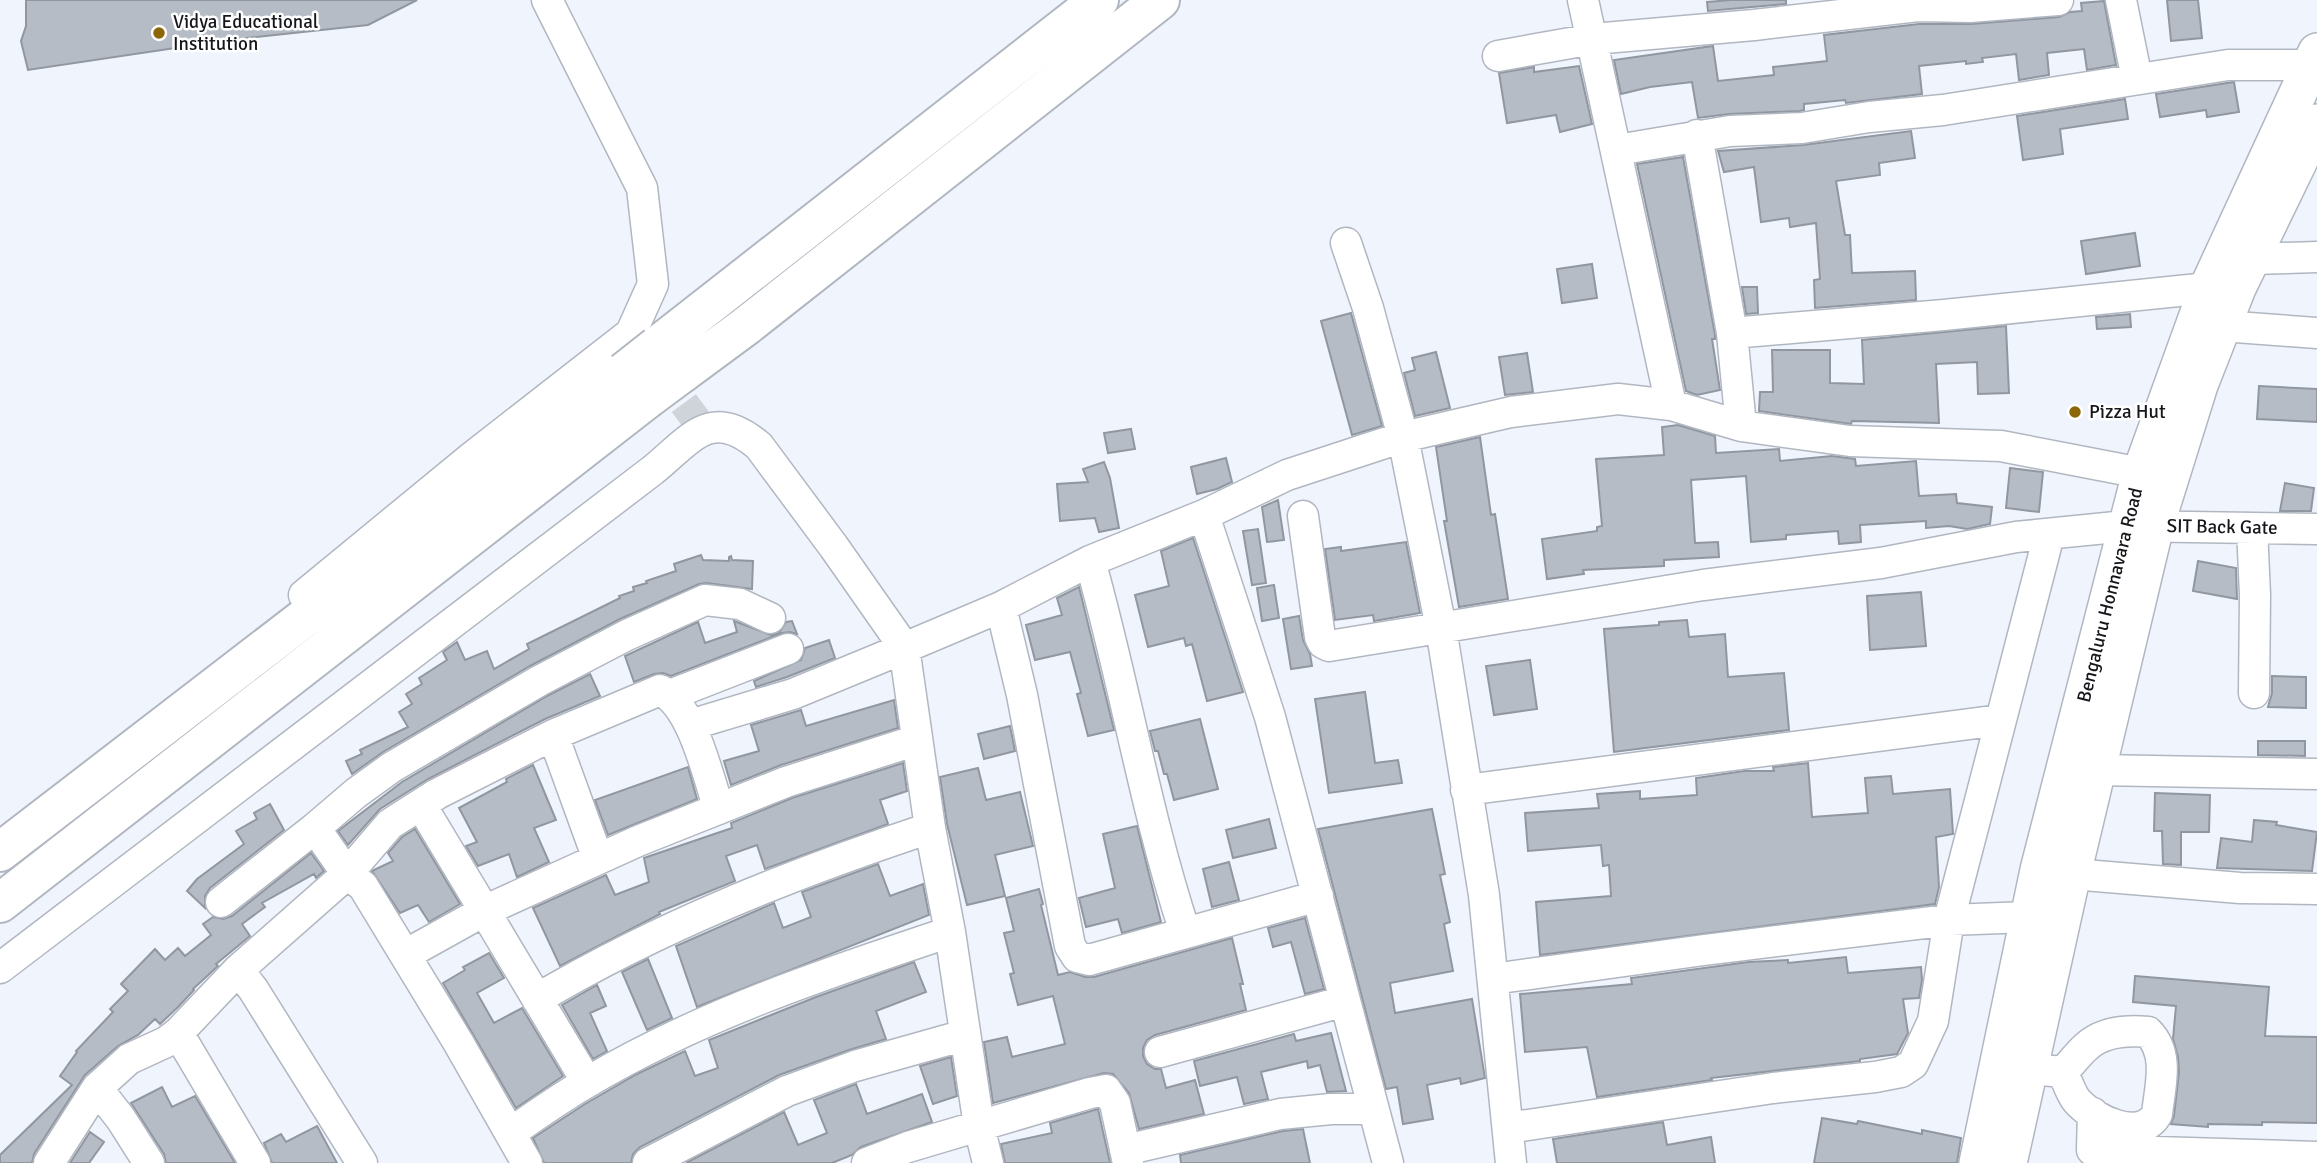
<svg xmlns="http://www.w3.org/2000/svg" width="2317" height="1163" font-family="Signika,sans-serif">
<rect width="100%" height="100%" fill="#f0f5fd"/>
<path fill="#b5bcc5" stroke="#9197a0" stroke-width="2" d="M26,0H417L368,25L229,40L28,70L21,41L26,26Z
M1731,0H1786V4L1708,11L1707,2Z
M2167,0H2198L2202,38L2171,41Z
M2104,1L2116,65L2087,70L2084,49L2047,53L2049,75L2019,80L2016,54L1982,58L1983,62L1966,64V61L1919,66L1922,94L1846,103L1845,100L1804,104V110L1800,111L1729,114L1698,118L1692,82L1650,87L1621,94L1614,60L1713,46L1718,81L1774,75L1773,67L1827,61L1824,35L1919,24H1971L2059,17L2070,12L2082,11L2081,3Z
M1579,66L1592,124L1560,132L1556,115L1507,123L1499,73L1534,67V72Z
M2234,82L2239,112L2207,117L2206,110L2160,117L2156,94Z
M2125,99L2128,119L2060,129L2063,154L2023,160L2017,116Z
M1911,131L1915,158L1879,163L1880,175L1836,181L1845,235H1850L1852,273L1915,271L1916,300L1815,308L1814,280L1820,279L1816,223L1790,227L1789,218L1761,222L1754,167L1724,172L1718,151L1803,145Z
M1683,157L1715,335V339H1712L1720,390L1697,395L1686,391L1637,164Z
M2135,233L2140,266L2086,274L2081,241Z
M1592,264L1597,298L1562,303L1557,269Z
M1742,287H1757L1758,313L1746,314Z
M1351,313L1382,426L1352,435L1321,321Z
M2130,314L2131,327L2097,329L2096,317Z
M2006,326L2009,393L1978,394L1977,362L1936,364L1939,423L1852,421L1851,424L1759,411L1760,392H1773L1772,350H1830V383L1864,384L1862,340Z
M1436,352L1450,408L1415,416L1404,373L1415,370L1412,358Z
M1527,353L1533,392L1505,395L1499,357Z
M2259,386L2317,389V422L2257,419Z
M1678,425L1715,436L1716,453L1779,449L1780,461L1832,456L1855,459L1856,466L1916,461L1919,496L1956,494L1957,503L1992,507L1990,524L1967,529L1949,526L1926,528V521L1860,525L1861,542L1839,544L1838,531L1786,535V539L1751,542L1746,476L1691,480L1695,543L1718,542L1719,557L1664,560V566L1583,570L1584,574L1547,579L1542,539L1597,531V527L1602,526L1596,459L1664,455L1662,427Z
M1131,429L1135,449L1108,453L1104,433Z
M1480,437L1491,515L1495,514L1508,599L1459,607L1444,521H1447L1436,447Z
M1226,458L1232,482L1217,489L1197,494L1191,467Z
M1104,462L1110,478L1119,528L1099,532L1095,518L1060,521L1057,484L1088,482L1083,469Z
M2010,468L2043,472L2039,512L2006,508Z
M2285,483L2314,488L2311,511H2280Z
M1278,500L1284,540L1267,542L1262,507Z
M1258,529L1266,583L1252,585L1243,531Z
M1193,538L1243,692L1207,701L1192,644L1186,646L1184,638L1148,647L1135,595L1169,586L1161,551Z
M1406,542L1420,613L1374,621L1373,615L1335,620L1325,549L1341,547V551Z
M701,555L703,560L729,561V557L731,556L732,560L753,561L752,589L707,583L699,584L620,619L530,666L383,752L352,774L346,761L362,754L360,750L408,727L399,712L412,704L406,694L422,684L419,678L447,660L443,652L457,642L465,660L487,651L494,669L529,649L527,644L620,598L619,596L634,591L633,587L647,583L646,581L676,571L674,564Z
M2198,561L2236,568L2237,599L2193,591Z
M1274,585L1279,618L1262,621L1257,588Z
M1079,587L1114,730L1088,736L1077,694L1081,693L1070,652L1035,660L1026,625L1062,615L1057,598Z
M1921,592L1926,646L1870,650L1867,596Z
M1299,616L1303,640L1310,654L1312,666L1291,669L1283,619Z
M1687,620L1689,637L1725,634L1728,677L1784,673L1789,730L1614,752L1604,629L1659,625V622Z
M734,621L771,635L779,633L786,622L792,621L797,634L790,632L782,633L671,676L663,673L654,674L634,682L625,656L698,622L705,643L737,632Z
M829,640L835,658L787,677L756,687L754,681L801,660L805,648Z
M1530,660L1537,709L1494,715L1486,666Z
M590,674L600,696L545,719L428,779L380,809L348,845L338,831L402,782L547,696Z
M2272,676L2306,677V708L2268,707L2272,693Z
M1365,692L1375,763L1398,760L1402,783L1329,793L1315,699Z
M894,700L898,728L781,765L731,785L724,761L759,751L751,725L801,710L806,726Z
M1200,719L1218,789L1174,800L1167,774H1164L1158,751H1155L1150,731Z
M1010,726L1015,751L984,759L978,734Z
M2258,741H2305V756L2258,755Z
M903,763L907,791L880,800L888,824L765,869L757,845L726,856L735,881L659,912L660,914L560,966L533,908L606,875L615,895L649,882L644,858L732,828L731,823L792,798Z
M1808,763L1812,817L1868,813L1865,778L1891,776L1893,794L1950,789L1953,834L1936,837L1939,887L1935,904L1540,955L1536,902L1611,896L1609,865L1603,866L1601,845L1528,851L1525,813L1599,808L1597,794L1640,791V799L1697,795L1696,778L1744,771H1774L1773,767Z
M533,765L556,820L534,828L549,862L517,877L509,854L478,866L466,846L477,842L459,808L507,782L506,779Z
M688,767L697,799L608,835L595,800Z
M978,768L986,800L1020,792L1033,846L995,855L1005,896L967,905L947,824L940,777Z
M2155,793L2210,795L2209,832H2181V865L2163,864L2162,831H2154Z
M270,804L284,830L210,888L205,896V908L187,891L197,879L244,844L236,831L257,819L254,813Z
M1432,809L1445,874L1440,875L1450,922L1444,924L1453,971L1390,983L1395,1013L1472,999L1485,1078L1461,1084L1460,1078L1427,1085L1433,1119L1403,1124L1397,1087L1386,1089L1318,829Z
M1269,819L1276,848L1233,858L1226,830Z
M2254,820L2277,822L2276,825L2317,832L2312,871L2217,868L2221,838L2252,842Z
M1137,826L1161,922L1122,933L1118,919L1086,927L1079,898L1115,888L1103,834Z
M415,829L460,904L429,922L418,905L400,913L372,871L393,861L388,853L402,837Z
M311,853L324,871L316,878L314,874L262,903L265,907L242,924L250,936L216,964L218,966L193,989L194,990L178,1007L160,1024L155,1019L138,1035L118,1046L85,1075L34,1154L32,1163H0V1155L72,1085L60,1076L77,1052L76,1051L113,1012L110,1009L128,991L121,984L155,949L165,960L178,948L185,956L211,935L203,924L213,917L223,919L232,916Z
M1229,862L1239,900L1212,907L1203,869Z
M878,864L890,896L923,884L929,915L697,1007L676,946L774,903L783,928L811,917L802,892Z
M1039,889L1043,904L1041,905L1058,975L1070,972L1085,977H1094L1232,938L1243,984H1240L1246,1010L1155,1035L1147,1040L1143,1048V1056L1147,1064L1155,1069H1161L1166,1088L1195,1080L1204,1114L1139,1129L1129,1093L1113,1074L1104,1073L993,1103L984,1042L1007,1037L1012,1057L1065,1044L1053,996L1018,1005L1010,974L1014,973L1004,933L1014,931L1006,898Z
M1305,918L1324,989L1305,994L1291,942L1273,947L1268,928Z
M489,953L504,978L477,993L494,1023L522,1008L563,1076L516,1108L443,983L465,970L463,967Z
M1846,957L1848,973L1921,967L1922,980L1919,998L1903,999L1908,1033L1897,1054L1860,1059V1061L1711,1078L1712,1080L1597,1097L1587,1047L1525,1052L1520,994L1632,984L1631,978L1748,962L1788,960V963Z
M648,959L672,1018L647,1030L622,972Z
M914,962L926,992L876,1011L886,1039L849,1050L779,1075L640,1147L633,1154L631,1163H544L533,1138L585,1104L637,1074L685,1051L695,1076L718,1068L709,1040L816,997Z
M2135,976L2269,987L2265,1036L2317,1037V1123L2262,1122V1125L2208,1124V1127L2171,1124L2174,1116L2179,1072L2178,1057L2173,1039L2176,1006L2133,1002Z
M597,985L606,1006L590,1013L607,1051L593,1059L562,1005Z
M1331,1033L1346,1091L1327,1092L1320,1065L1308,1068L1307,1061L1261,1072L1268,1099L1244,1104L1237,1077L1200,1086L1194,1061L1294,1034L1296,1041Z
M951,1057L957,1096L933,1104L920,1066Z
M856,1084L867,1114L922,1094L932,1122L861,1147L852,1155L832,1163H686L784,1112L798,1145L827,1133L814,1100Z
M162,1087L172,1107L195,1096L235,1163H166L164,1154L131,1103Z
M1098,1109L1110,1163H1005L1001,1144L1052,1133L1050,1123Z
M1822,1118L1857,1124L1858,1121L1922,1134V1130L1961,1138L1957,1163H1814Z
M1663,1122L1667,1145L1711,1137L1715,1163H1557L1553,1139Z
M317,1126L337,1163H272L264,1143L281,1134L286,1142Z
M1303,1129L1310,1163H1181L1180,1155L1283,1131Z
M90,1132L104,1142L89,1163H70Z"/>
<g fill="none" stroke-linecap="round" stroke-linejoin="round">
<path stroke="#cfd4db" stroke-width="30" stroke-dasharray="30 15" stroke-linecap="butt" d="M657,367L703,429"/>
<defs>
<path id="minor" d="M1583,0L1671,405
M2121,0L2137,79
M1498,56L1593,39L1754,25L1918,6L1970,7L2058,0
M1697,135L1732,333L1741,426
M1617,150L1730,131L1802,128L1869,117L1943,110L2228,65H2311
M1346,243L1368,308L1403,437L1441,628L1484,895L1511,1163
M2251,259L2317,257
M2222,326L2317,333
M1732,333L1944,315L2208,288H2226
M1204,515L1270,717L1388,1163
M1303,516L1320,637L1323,643L1329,646L1703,585L1881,563L2016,537L2126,526L2317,529
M2252,528L2255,595L2254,693
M1090,561C1125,684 1145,811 1185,932
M304,595L472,457L631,333L653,284L642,188L547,0
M1001,607L1022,695L1070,946L1077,957L1089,960L1318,896
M670,695L788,649
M690,725L793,694L878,659L1001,607L1090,561L1204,515L1287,475L1403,437L1511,412L1618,399L1671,405L1741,426L1850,441L2001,446L2141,473
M553,735L598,859
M2097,770L2317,774
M1466,790L2000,720
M421,805L587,1082
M315,828L347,874L363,886L458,1042L527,1163
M2072,874L2240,888L2317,889
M221,902L315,828L356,793L392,767L539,681L627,635L705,600L740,604L770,618
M405,955L484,911L638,841L786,782L917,740
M0,968L653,470C691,439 711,405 759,446L834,547L904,647L930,828L950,932L979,1126L988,1163
M238,970L253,989L362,1163
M1493,979L1704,950L1949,920L2028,917
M537,999C660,926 794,873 930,828
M178,1033L255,1163
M1160,1052L1345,1001
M2030,1069L2063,1072C2071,1064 2077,1055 2086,1047C2102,1032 2127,1030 2148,1032C2170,1054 2160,1086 2157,1114C2141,1143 2094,1120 2077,1101C2071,1094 2067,1081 2063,1072
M97,1088L129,1059L166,1042L178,1033L238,970L347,874L390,824L437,794L553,735L660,690C693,706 707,774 719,809
M2093,1113L2092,1150L2317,1157
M1508,1128L1773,1088L1875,1077L1901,1072L1913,1064L1933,1021L1949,920L2049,535
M510,1133C535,1116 560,1098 586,1083C698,1016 826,973 950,932
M1125,1150L1280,1114L1331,1109H1373
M49,1163L97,1088L121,1119L149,1163
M648,1163L787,1091L855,1066L965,1035
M867,1163L908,1147L1090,1093L1106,1090L1115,1103L1128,1163"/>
<path id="major" d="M1978,1163L2039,870L2141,473L2208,288L2317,52
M2008,1163L2072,874L2155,526L2199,385L2237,288L2317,123"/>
<path id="highway" d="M657,346L1099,0
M681,374L746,326L1160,0
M0,852L624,372
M0,903L646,400"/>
</defs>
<use href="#minor" stroke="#b1b7c1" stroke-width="33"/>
<use href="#major" stroke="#b1b7c1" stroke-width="40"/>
<use href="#highway" stroke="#b1b7c1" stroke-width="42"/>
<use href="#minor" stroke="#fff" stroke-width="30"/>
<use href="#major" stroke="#fff" stroke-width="37"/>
<use href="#highway" stroke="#fff" stroke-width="38"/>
<defs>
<path id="highway-bridge" d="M624,372L657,346
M646,400L681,374"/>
</defs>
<use href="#highway-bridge" stroke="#b1b7c1" stroke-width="42" stroke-linecap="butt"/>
<use href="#highway-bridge" stroke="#fff" stroke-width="38"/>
</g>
<g fill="#8c6708" stroke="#fff" stroke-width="2.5">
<circle cx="159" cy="33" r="7"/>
<circle cx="2075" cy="412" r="7"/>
</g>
<g text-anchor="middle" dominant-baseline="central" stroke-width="5" stroke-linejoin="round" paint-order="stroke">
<g font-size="19" fill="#15171b" stroke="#fff" text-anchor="start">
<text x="173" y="22">Vidya Educational<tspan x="173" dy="22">Institution</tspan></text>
<text x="2089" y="412">Pizza Hut</text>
</g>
<g font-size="19" fill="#15171b" stroke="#fff">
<text transform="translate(2222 527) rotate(1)">SIT Back Gate</text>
<text transform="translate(2110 595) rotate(-76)">Bengaluru Honnavara Road</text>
</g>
</g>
</svg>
